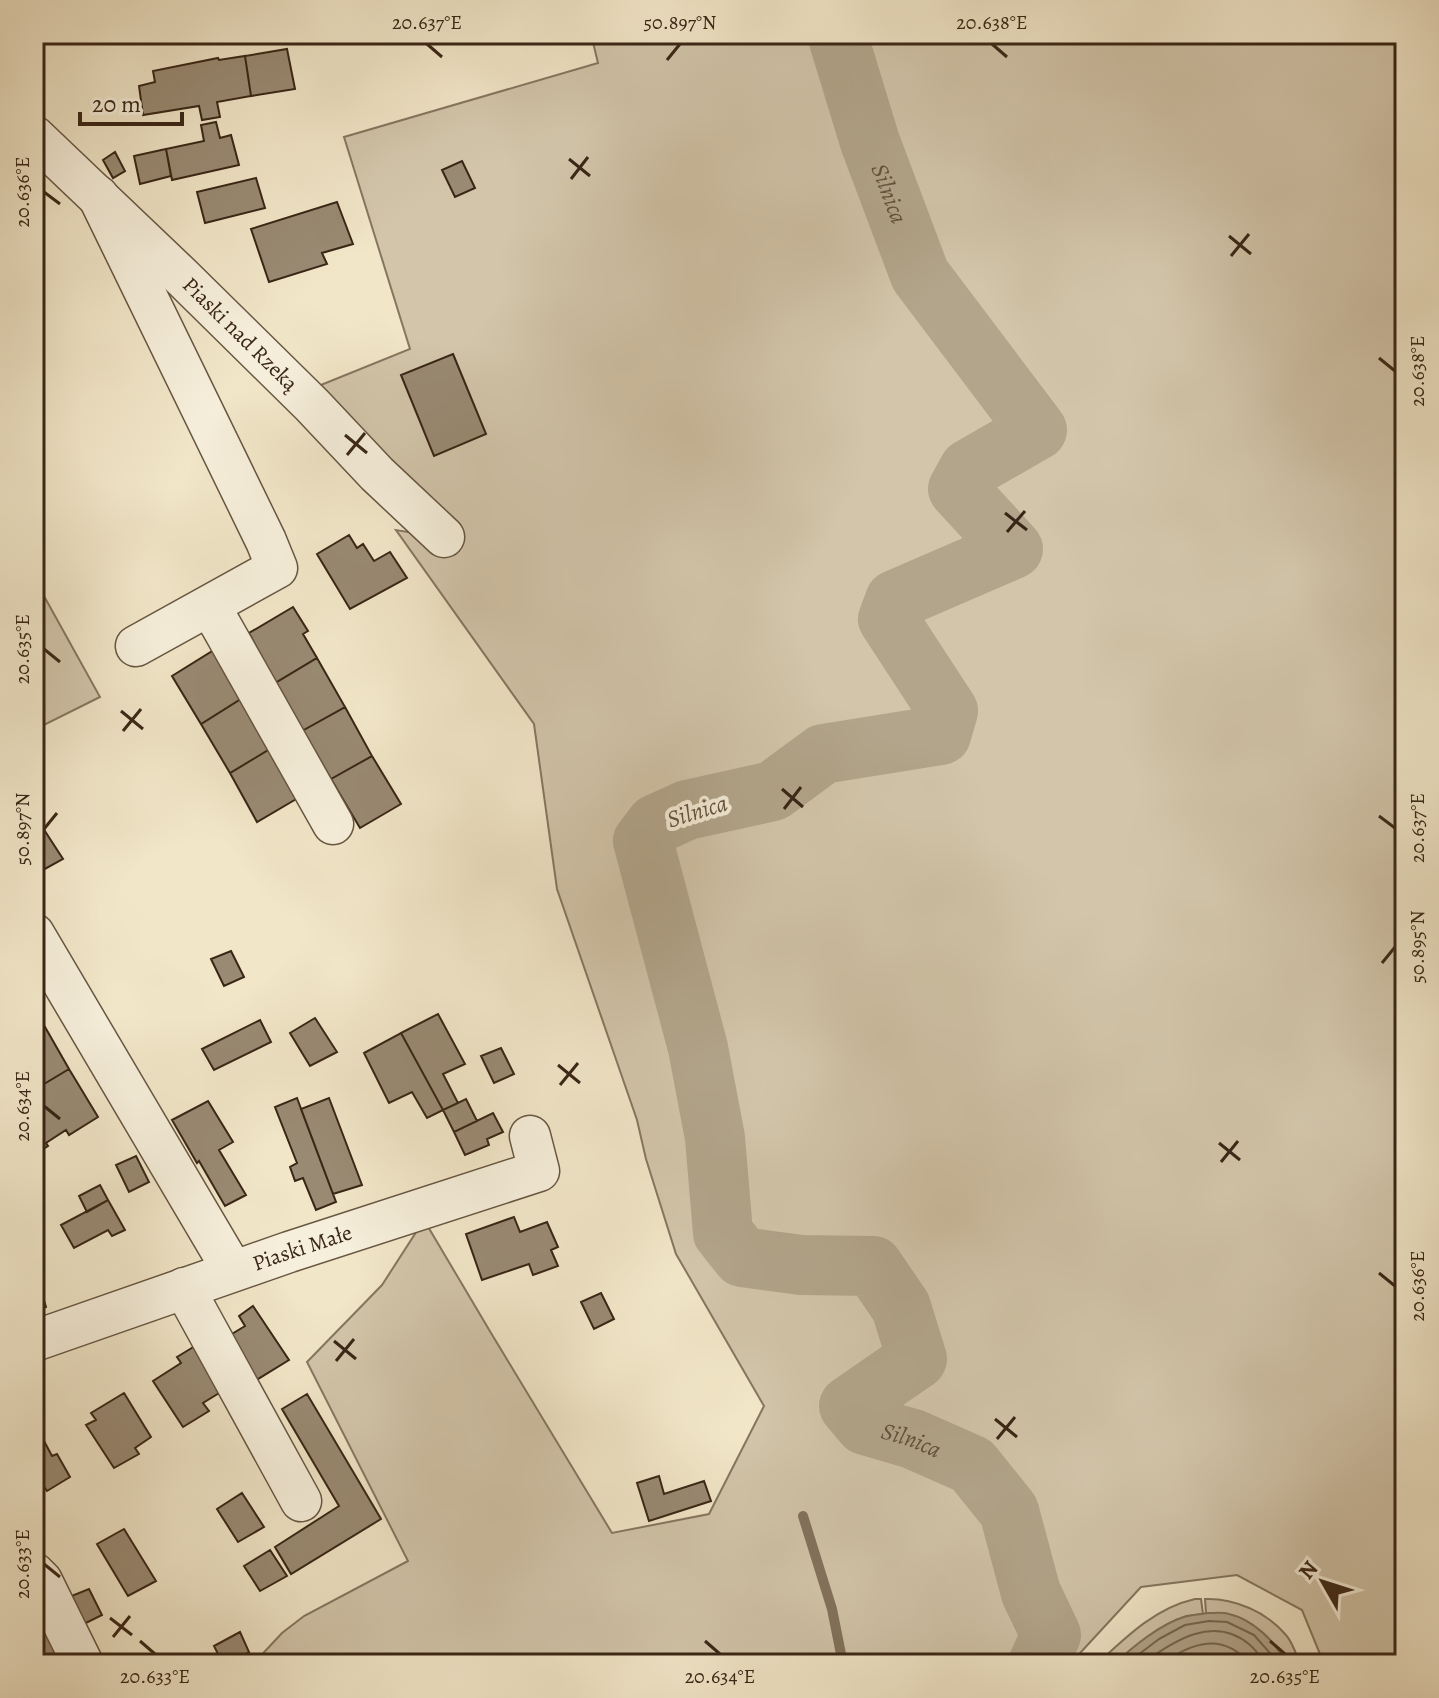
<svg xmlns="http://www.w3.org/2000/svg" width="1439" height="1698" font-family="Alegreya,serif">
<rect width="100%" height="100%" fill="#f1e6c8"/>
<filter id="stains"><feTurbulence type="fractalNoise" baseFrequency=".0025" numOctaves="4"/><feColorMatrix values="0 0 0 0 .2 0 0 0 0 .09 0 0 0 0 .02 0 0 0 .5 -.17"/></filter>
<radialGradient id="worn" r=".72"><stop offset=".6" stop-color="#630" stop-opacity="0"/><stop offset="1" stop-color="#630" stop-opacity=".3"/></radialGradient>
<path fill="#d2c5aa" stroke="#867660" stroke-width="2" d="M591,34H1405V1664H1324L1302,1610L1237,1575L1141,1587L1070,1664H253L282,1633L304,1616L408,1561L307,1362L382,1285L424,1220L491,1333L612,1533L709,1514L764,1406L676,1254L646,1159L637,1120L557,889L534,724L396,530L451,539L316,387L410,349L344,137L598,63Z
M34,578L100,697L34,730Z
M1195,1599H1201L1203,1614C1197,1615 1189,1615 1184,1617C1161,1624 1132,1647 1115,1664H1097C1126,1637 1155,1608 1195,1599Z
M1205,1599C1234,1598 1267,1612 1286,1635C1293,1643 1296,1654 1300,1664H1285C1278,1642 1249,1617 1226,1614C1220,1613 1213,1614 1206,1613Z"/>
<path fill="#b2a58b" stroke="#82725c" stroke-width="2" d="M1209,1613C1215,1613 1223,1612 1229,1614C1251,1619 1278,1642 1285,1664H1115C1132,1647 1161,1624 1184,1617C1192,1615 1201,1614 1209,1613Z"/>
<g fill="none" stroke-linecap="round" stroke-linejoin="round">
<path stroke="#766650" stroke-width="2" d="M1126,1664L1159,1639L1185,1625L1209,1621L1227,1622L1254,1635L1275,1659L1277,1664
M1142,1664C1173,1641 1214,1614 1250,1645C1256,1650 1261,1658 1266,1664
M1162,1664C1192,1642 1223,1632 1250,1664"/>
<path stroke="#82725c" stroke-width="10" d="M803,1516L832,1609L843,1664"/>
<path stroke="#b2a58b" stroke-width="60" id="s1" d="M837,34L870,142L920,275L1037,430L969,469L958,489L1013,549L895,600L888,619L948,711L941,735L823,754L773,791L687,810L656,824L643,841L698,1048L715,1138L723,1233L742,1257L801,1265L873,1266L901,1307L917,1359L849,1406L865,1425L913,1439L972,1465L1009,1511L1031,1593L1051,1635L1038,1664"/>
</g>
<path fill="#998a73" stroke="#392616" stroke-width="2" d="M287,49L295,89L251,96L245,56Z
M245,56L251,96L217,102L220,117L202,120L199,106L143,115L139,86L155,82L153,71L218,58L219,60Z
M216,122L220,138L231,135L239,165L172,180L166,149L204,141L201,125Z
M166,149L171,176L140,184L134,156Z
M115,152L125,171L113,178L103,160Z
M462,161L475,188L455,197L442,170Z
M256,178L265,208L205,223L197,192Z
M337,202L353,244L322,253L327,264L269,282L251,229Z
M453,354L486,434L434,456L401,375Z
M349,535L357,548L363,544L374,561L390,552L407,578L350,609L317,554Z
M293,607L308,631L303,634L317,658L275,683L249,633Z
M214,650L241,699L201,724L172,676Z
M317,658L345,707L302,731L275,683Z
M241,699L270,749L230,773L201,724Z
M345,707L372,756L331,779L302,731Z
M270,749L298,798L257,822L230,773Z
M372,756L401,804L360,828L331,779Z
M41,825L63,859L34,875V829Z
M231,951L244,977L224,986L211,959Z
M438,1014L465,1064L443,1074L458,1103L443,1110L401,1033Z
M315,1018L337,1052L310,1066L290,1033Z
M41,1020L69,1069L34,1090V1024Z
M260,1020L271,1042L214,1070L202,1049Z
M401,1033L443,1110L427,1118L412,1092L389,1103L364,1053Z
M501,1048L514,1074L494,1083L481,1056Z
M69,1069L98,1117L69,1135L66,1130L46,1143L48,1146L34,1155V1090Z
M297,1098L336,1202L316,1210L303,1178L295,1181L290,1167L297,1163L275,1107Z
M329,1098L362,1185L333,1194L301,1109Z
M466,1099L477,1121L454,1132L443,1110Z
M208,1101L233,1142L219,1150L246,1195L225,1206L199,1161L197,1163L172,1120Z
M493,1113L503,1132L487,1139L489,1145L465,1155L454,1132Z
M136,1156L149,1182L129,1192L116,1165Z
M100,1185L108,1200L87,1212L79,1196Z
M108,1200L125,1230L112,1236L108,1230L74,1248L61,1225Z
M514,1217L520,1232L547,1222L558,1247L551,1250L558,1266L533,1275L529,1264L482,1280L466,1234Z
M34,1292L36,1296L42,1294L46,1307L34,1312Z
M601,1293L614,1319L594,1329L581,1302Z
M253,1306L289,1360L250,1384L222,1340L245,1326L239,1316Z
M195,1346L224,1390L203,1403L209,1411L183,1427L153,1381L181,1363L177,1357Z
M124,1393L151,1437L135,1448L139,1454L114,1468L86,1425L96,1420L91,1413Z
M307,1394L381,1519L291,1574L275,1547L339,1506L282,1409Z
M43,1439L52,1456L57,1454L70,1477L47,1491L45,1488L34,1494V1443Z
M659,1476L664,1494L704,1481L711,1501L649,1521L637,1483Z
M242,1493L264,1527L238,1542L217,1509Z
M124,1529L156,1581L128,1596L97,1544Z
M270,1550L287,1576L260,1591L244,1566Z
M89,1589L102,1615L82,1625L69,1597Z
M34,1606L64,1664H34Z
M240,1632L249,1652L228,1664H223L214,1646Z"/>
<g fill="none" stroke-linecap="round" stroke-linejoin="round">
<defs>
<g id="minor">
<path id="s2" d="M34,136L182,277L312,405L377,474L444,537"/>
<path d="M98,196L266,541L277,568L136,646"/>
<path d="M210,606L333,824"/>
<path d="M34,934L233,1271"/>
<path d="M184,1288L301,1501"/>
<path id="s3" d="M34,1341L289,1252L539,1171L530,1136"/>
<path d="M34,1573L42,1581L83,1664"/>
</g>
</defs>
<use href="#minor" stroke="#675642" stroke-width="43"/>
<use href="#minor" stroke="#f6efdb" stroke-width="40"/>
</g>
<path fill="none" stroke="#392616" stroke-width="3" d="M427,44L442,57M992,44L1007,57M667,60L680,44M569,159L590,176M571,179L588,157M44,192L60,204M1229,236L1251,254M1231,256L1249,234M1379,358L1395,371M345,435L367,453M347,455L365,433M1005,513L1027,530M1007,532L1025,511M44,649L60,662M121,711L143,729M123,731L141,709M782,789L803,807M784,809L801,787M1379,816L1395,828M44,829L57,813M1382,963L1395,947M558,1065L580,1083M560,1085L578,1063M44,1106L60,1119M1219,1143L1240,1160M1221,1162L1238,1141M1379,1273L1395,1286M334,1341L356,1359M336,1361L354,1339M995,1419L1017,1437M997,1439L1015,1417M44,1564L60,1577M110,1618L132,1635M113,1637L130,1616M140,1641L155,1654M705,1641L720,1654M1270,1641L1285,1654"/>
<g text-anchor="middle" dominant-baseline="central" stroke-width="8" stroke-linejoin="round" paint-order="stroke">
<g font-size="22" fill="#392616" stroke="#f6efdb">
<text stroke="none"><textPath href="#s2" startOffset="286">Piaski nad Rzeką</textPath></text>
<text stroke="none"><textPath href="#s3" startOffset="284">Piaski Małe</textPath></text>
</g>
<g font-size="24" font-style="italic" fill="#63523f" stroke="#f6efdb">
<text stroke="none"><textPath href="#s1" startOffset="168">Silnica</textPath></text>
<text transform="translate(697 811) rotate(-17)">Silnica</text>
<text stroke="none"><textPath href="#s1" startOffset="2064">Silnica</textPath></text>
</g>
</g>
<rect width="1439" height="1698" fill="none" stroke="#f1e6c8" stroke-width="88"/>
<g transform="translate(1323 1582) rotate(309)" stroke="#f6efdb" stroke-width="6" paint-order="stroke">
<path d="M0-6L14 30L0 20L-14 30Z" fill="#392616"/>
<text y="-12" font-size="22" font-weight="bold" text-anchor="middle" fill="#392616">N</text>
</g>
<path d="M80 112v12h102v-12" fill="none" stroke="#392616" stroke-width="4"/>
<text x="92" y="112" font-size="24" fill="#392616" stroke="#f6efdb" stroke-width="6" paint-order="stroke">20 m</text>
<rect x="44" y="44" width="1351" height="1610" fill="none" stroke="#392616" stroke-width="3"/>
<g font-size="20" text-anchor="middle" fill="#392616">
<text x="427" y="29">20.637°E</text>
<text x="680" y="29">50.897°N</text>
<text x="992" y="29">20.638°E</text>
<text transform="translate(22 192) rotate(-90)" y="7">20.636°E</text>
<text transform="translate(1417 371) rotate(-90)" y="7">20.638°E</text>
<text transform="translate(22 649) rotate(-90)" y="7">20.635°E</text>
<text transform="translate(1417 828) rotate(-90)" y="7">20.637°E</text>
<text transform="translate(22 829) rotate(-90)" y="7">50.897°N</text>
<text transform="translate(1417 947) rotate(-90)" y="7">50.895°N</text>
<text transform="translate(22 1106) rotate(-90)" y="7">20.634°E</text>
<text transform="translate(1417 1286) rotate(-90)" y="7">20.636°E</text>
<text transform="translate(22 1564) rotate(-90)" y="7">20.633°E</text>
<text x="155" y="1683">20.633°E</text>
<text x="720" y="1683">20.634°E</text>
<text x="1285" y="1683">20.635°E</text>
</g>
<rect width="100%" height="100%" filter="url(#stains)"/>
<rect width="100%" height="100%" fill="url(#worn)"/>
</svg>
